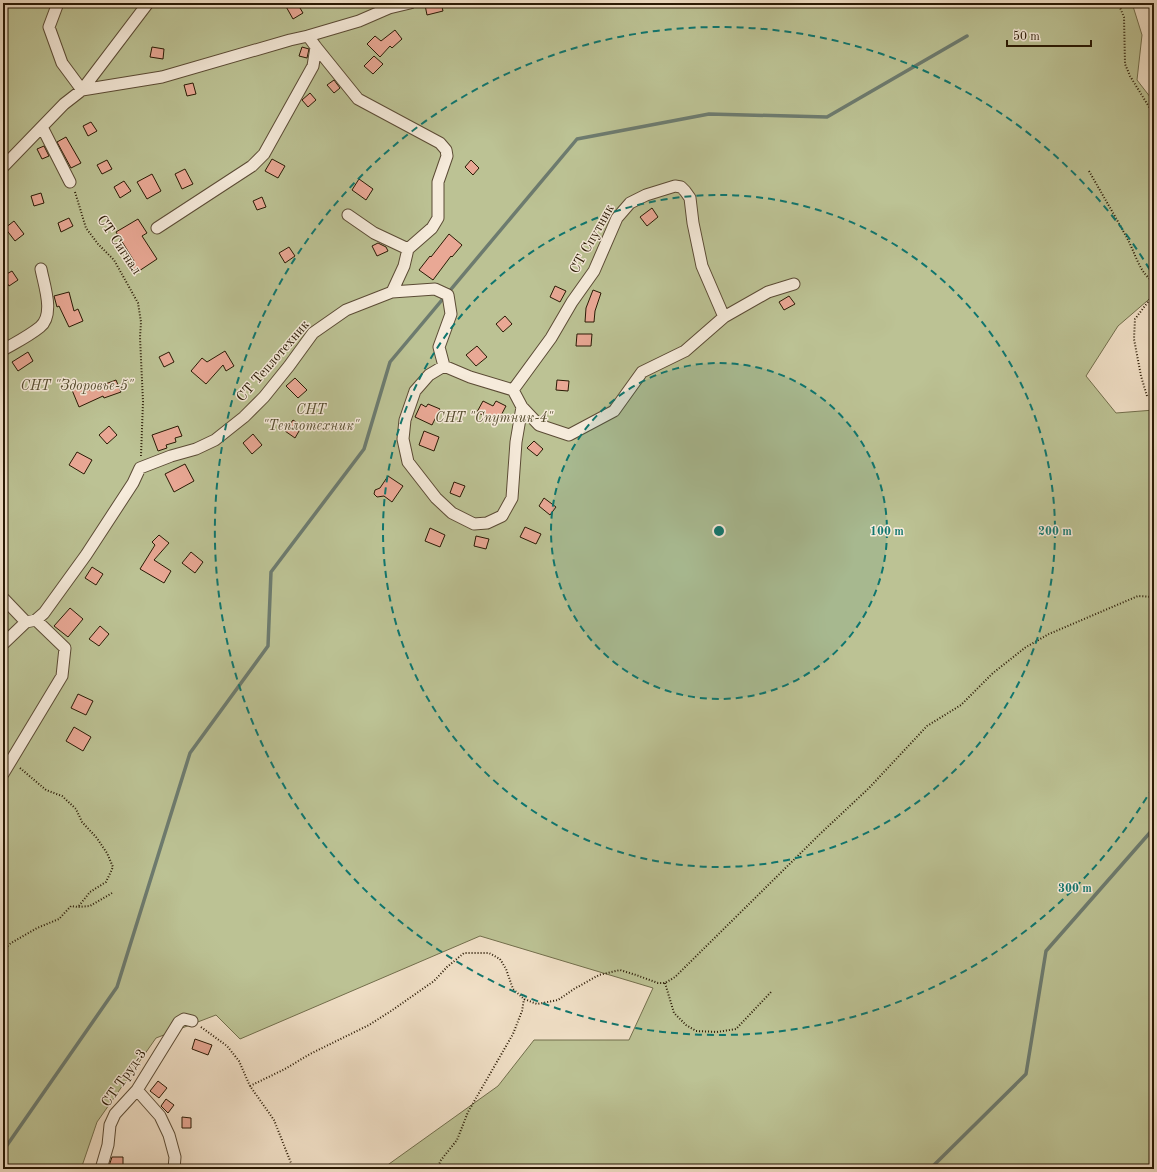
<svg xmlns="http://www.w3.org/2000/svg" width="1157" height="1172" font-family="'Old Standard TT',serif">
<rect width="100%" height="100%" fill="#f1e0c7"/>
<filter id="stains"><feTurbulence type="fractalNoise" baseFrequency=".005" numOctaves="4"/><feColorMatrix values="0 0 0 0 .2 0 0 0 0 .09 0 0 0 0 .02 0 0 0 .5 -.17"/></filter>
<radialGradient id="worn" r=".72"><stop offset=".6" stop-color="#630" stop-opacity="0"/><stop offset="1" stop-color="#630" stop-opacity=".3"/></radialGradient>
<path fill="#bcc294" stroke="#726e4c" d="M3,3H1132L1142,35L1137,80L1154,102V295L1118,326L1086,376L1116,413L1154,410V1169H382L498,1086L534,1040H629L653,988L480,936L240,1039L216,1015L156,1038L97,1122L81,1169H3Z"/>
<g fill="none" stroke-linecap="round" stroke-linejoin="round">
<path stroke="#6d7b6f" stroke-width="3.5" d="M3,1151L117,987L190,753L268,646L271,572L364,449L390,362L577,139L709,114L827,117L967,36
M930,1169L1026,1074L1046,951L1154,828"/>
</g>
<path fill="#e9a895" stroke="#291904" d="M284,3H297L303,13L293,19Z
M433,3H441L443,11L427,15L425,5Z
M395,30L402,39L392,48L390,46L380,57L367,44L375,36L381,41Z
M152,47L164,49L163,59L150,57Z
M302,47L309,49L307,58L299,56Z
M374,56L383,64L373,74L364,66Z
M334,80L340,88L334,93L327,85Z
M193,83L196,94L187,96L184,85Z
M310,93L316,100L308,107L302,100Z
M91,122L97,131L88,136L83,126Z
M66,137L81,163L71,168L57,142Z
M44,146L49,156L42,159L37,149Z
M272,159L285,166L278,178L265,171Z
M107,160L112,169L102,174L97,165Z
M471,160L479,168L473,175L465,167Z
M185,169L193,184L182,189L175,174Z
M152,174L161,191L147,199L137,182Z
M359,179L373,189L366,200L352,190Z
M124,181L131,191L120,198L114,187Z
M41,193L44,203L34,206L31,196Z
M262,197L266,207L257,210L253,201Z
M652,208L658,217L647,226L640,217Z
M69,218L73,226L61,232L58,223Z
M138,219L147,233L142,236L157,259L136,273L130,263L134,261L116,232Z
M14,221L24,234L15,241L5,228Z
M449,234L462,245L452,257L451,256L433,280L419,270L430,256L431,257Z
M378,243L386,247L388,251L377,256L372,246Z
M289,247L295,256L285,263L279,253Z
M12,271L18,280L9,286L3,276Z
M555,286L566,291L560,302L550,297Z
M593,290L601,293L595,311L594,322H585L586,308Z
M69,292L74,311L78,309L83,321L69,327L59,306L57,307L54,296Z
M789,296L795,304L784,310L779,302Z
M505,316L512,324L503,332L496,324Z
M577,334H592L591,346H576Z
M477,346L487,357L476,366L466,355Z
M225,351L234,366L226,371L223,365L206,384L191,371L202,358L207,362Z
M28,352L33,361L18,371L12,362Z
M169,352L174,362L164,367L159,357Z
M295,378L307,390L298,398L286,386Z
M116,380L121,392L104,398L103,396L79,407L72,390L86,384L89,390Z
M557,380L569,381L568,391L556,390Z
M483,401L493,406L496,401L506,406L497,423L477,412Z
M421,404L426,407L428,404L440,409L432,425L415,417Z
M293,420L302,426L295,438L285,431Z
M109,426L117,435L107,444L99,435Z
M178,426L182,436L175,438L176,442L166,445L167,448L158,451L152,435Z
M424,431L439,437L434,451L419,445Z
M253,434L262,445L252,454L243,443Z
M534,441L543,449L537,456L527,448Z
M77,452L92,460L84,474L69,465Z
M185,464L194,481L174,492L165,474Z
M388,476L403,486L392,502L384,496L377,497L374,494L375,490L380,488Z
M454,482L465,486L460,497L450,493Z
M544,498L556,507L550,515L539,506Z
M525,527L541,534L536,544L520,537Z
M430,528L445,535L440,547L425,541Z
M159,535L169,543L154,560L171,571L164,583L140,569L155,545L152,542Z
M476,536L489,539L486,549L474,546Z
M191,552L203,562L195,573L182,563Z
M92,567L103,574L96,585L85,578Z
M70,608L83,619L68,637L54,626Z
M100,626L109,634L99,646L89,639Z
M78,694L93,701L86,715L71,708Z
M74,727L91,737L83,751L66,741Z
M195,1039L212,1045L208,1055L192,1049Z
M158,1081L167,1088L159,1098L150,1091Z
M166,1099L174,1105L168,1113L161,1106Z
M182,1117L191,1118V1128H182Z
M112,1157H123V1166H109Z"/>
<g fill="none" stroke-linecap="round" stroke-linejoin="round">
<defs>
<path id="minor" d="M58,3L49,27L62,63L82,90L162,77L290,40L308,36L316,47L358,99L440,143L446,150L447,156L438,182V218L432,228L408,249
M308,36L359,21L389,8L410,3
M42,127L70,182
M3,167L64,104L82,90L148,3
M348,215L374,233L408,249L404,266L392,292
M157,228L252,166L264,154L313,66L316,47
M3,350C15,343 29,336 40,327C55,315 44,285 41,269
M444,366L470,377L513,390L522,407L516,442L512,498L502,516L487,523L474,524L452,513L436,498L408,462L403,439L405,420L415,391L429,375Z
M513,390L551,338L572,302L594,271L617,218L630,203L646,195L675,186L681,187L685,191L690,198L693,223L702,266L724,317
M522,407L539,425L569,435L614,411L642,372L685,351L724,317L768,292L794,284
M3,598L26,622
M3,644L26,622L36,620L44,613L86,555L133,483L140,468L171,456L196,449L215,440L244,417L264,397L289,366L313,333L346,310L392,292L435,289L448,295L451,314L439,347L444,366
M3,774L62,676L65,648L36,620
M137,1090L160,1116L169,1135L175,1157L174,1169
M101,1169L108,1145L110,1125L115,1114L137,1090L179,1022L184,1019L192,1021"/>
</defs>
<use href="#minor" stroke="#5b4b35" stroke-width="13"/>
<path stroke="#291904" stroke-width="2" stroke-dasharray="1 2" stroke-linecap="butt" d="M1118,3L1124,17L1125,64L1130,76L1154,115
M1089,171C1102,194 1115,216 1127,238C1135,252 1139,273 1154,282
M75,192L86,228L98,244L114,260L138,303L141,322L140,337L143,402L141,456
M1147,396L1141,376L1134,339L1135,319L1154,294
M20,768L46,790L62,796L76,809L82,822L96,837L107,853L113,867L106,882L90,892L78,907L90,906L112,893
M3,950L11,943L37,928L59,919L71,906L78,907
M665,983L674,1013L686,1025L696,1031L717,1032L736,1029L772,991
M201,1027L227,1046L239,1061L250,1086L274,1120L291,1163L292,1169
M250,1086L285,1069L310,1054L369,1025L391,1011L434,981L447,967L464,953H489L500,959L506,969L513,989L524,999L537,1004L558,1000L574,989L599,975L620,970L636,975L658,983H665L675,977L820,834L869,788L927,726L961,705L993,673L1026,647L1049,634L1138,596L1154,597
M437,1169L441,1160L457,1140L468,1112L513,1034L522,1011L524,999"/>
<use href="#minor" stroke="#f6ebdb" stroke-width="11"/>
</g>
<circle cx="719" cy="531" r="168" fill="#0f766e" fill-opacity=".12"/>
<g fill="none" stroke="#0f766e" stroke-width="2" stroke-dasharray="7 5">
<circle cx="719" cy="531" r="168"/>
<circle cx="719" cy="531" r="336"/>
<path d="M1153 787A504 504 0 1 1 1153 275"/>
</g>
<g text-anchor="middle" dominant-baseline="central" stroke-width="3" stroke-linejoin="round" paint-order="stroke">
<g font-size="14" fill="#291904" stroke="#f6ebdb">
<text transform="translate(592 239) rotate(-61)">СТ Спутник</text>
<text transform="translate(119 245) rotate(56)">СТ Сигнал</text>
<text transform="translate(273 361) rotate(-49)">СТ Теплотехник</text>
<text transform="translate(124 1078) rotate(-55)">СТ Труд-3</text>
</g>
<g font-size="14" font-style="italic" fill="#554c2f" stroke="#f6ebdb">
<text x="77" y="386">СНТ "Здоровье-5"</text>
<text x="311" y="410">СНТ<tspan x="311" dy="16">"Теплотехник"</tspan></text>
<text x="494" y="418">СНТ "Спутник-4"</text>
</g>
</g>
<circle cx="719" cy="531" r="6" fill="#0f766e" stroke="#f6ebdb" stroke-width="2"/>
<g font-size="12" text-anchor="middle" font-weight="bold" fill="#0f766e" stroke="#f6ebdb" stroke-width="3" stroke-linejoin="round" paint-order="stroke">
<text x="887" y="535">100 m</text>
<text x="1055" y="535">200 m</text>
<text x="1075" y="892">300 m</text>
</g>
<rect width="1157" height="1172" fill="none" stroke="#f1e0c7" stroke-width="16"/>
<rect x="4" y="4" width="1149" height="1164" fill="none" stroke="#291904" stroke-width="2"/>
<rect x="8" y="8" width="1141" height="1156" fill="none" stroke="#291904"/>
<path d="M1007 40v6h84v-6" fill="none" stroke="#291904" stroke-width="2"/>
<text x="1013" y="40" font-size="12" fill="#291904" stroke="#f6ebdb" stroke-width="3" paint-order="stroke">50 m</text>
<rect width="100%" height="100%" filter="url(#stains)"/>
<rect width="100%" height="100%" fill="url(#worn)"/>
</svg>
